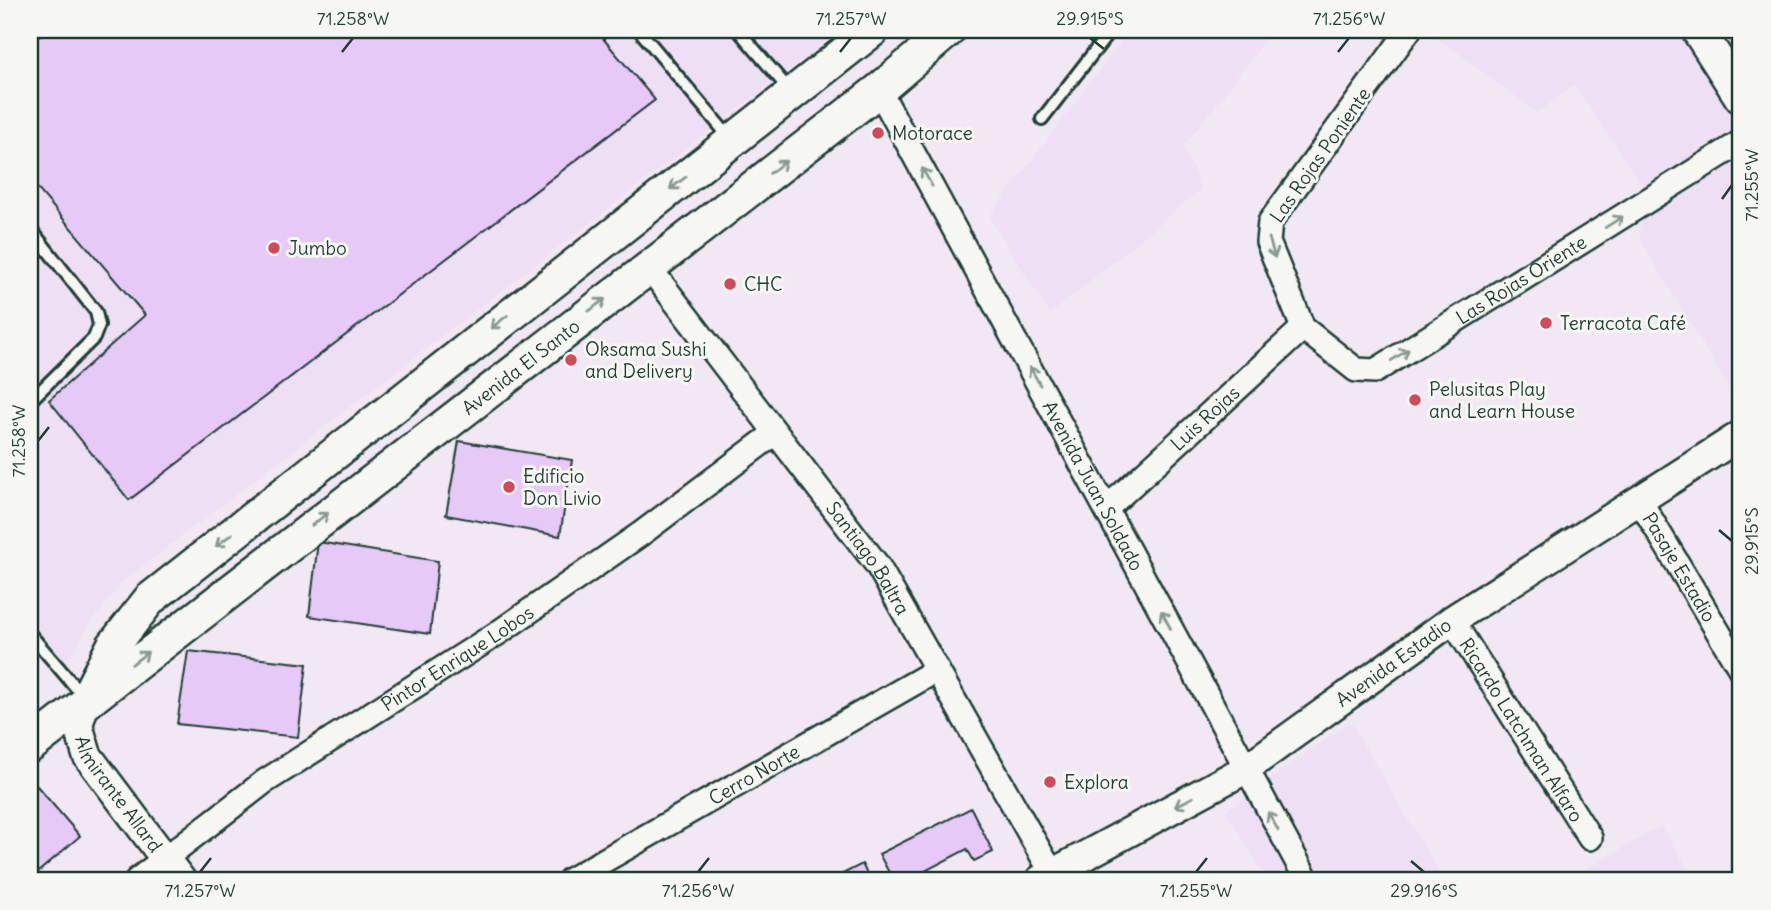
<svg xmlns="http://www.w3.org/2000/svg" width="1771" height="910" font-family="Delius,sans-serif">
<rect width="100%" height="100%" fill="#f1e8f4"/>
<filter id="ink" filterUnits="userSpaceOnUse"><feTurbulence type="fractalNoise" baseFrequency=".0143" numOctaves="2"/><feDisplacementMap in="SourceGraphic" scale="14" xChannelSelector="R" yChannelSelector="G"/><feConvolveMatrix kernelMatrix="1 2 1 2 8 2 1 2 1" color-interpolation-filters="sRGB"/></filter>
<g filter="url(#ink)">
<path fill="#eedff5" d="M30,30H841L123,581L92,621L59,677L30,643Z
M1130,30H1273L1183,147L1201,189L1050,314L989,217Z
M1431,30H1680L1741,124V408L1640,239L1643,186L1574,85L1537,113L1430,32Z
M1350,722L1444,880H1267L1226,811Z
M1661,826L1695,880H1567Z"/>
<path fill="#e6c9f7" stroke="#1f3d34" stroke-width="2" d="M46,30H596L655,100L129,500L49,400L145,315L30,180V44Z
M459,441L572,460L560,536L446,515Z
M318,542L438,561L430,634L309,616Z
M188,651L307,664L298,737L177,724Z
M37,786L80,836L30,879V792Z
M971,808L993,852L974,861L967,849L919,874L923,880H893L879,854Z
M862,864L870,880H831Z"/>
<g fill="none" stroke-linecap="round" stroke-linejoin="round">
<defs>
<path id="service" d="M639,30L729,137
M738,30L791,92
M1042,119L1111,30
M30,228L96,312L99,325L94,338L30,401
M30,634L83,696
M1650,880H1664"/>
<g id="minor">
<path id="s1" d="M1409,30L1270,222L1268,242L1303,328L1356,370L1375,371L1741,142"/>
<path id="s2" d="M879,90L1307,880"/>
<path id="s3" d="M648,266L878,566L1052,873"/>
<path id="s4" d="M1640,501L1741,670"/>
<path id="s5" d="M1107,508L1303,328"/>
<path id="s6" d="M1452,620L1590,838"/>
<path id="s7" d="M137,880L264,782L498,633L642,533L775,433"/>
<path id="s8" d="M570,880L937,670"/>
</g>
<g id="tertiary">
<path id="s9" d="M86,700L78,725L87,755L181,880"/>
<path id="s10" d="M1040,880L1244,770L1452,620L1741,435"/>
</g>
<g id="secondary">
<path d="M1698,30L1741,97"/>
<path d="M90,691L113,646L150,599L873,30"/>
<path id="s11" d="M30,746L879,90L949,30"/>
</g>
</defs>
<use href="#service" stroke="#1f3d34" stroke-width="16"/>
<use href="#minor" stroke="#1f3d34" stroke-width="28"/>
<use href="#tertiary" stroke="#1f3d34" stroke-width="33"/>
<use href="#secondary" stroke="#1f3d34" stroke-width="37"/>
<use href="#service" stroke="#f6f6f2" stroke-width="10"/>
<use href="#minor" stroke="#f6f6f2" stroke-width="23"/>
<use href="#tertiary" stroke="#f6f6f2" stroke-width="28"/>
<use href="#secondary" stroke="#f6f6f2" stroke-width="32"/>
</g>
<defs><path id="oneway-shaft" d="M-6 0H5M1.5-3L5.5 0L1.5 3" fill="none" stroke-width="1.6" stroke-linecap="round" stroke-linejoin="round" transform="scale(1.75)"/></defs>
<g stroke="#8a9a93">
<use href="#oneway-shaft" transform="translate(778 167) rotate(-37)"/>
<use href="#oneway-shaft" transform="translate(927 177) rotate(-119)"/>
<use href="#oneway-shaft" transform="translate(678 183) rotate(143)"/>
<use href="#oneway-shaft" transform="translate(1614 222) rotate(-32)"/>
<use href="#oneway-shaft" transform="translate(1272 248) rotate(74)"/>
<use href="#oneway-shaft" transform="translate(597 305) rotate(-38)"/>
<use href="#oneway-shaft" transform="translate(499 322) rotate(142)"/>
<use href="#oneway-shaft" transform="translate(1400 355) rotate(-32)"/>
<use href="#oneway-shaft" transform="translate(1035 376) rotate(-119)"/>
<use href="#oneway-shaft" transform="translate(320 519) rotate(-38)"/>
<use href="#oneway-shaft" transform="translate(224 540) rotate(142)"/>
<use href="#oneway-shaft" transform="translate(1166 620) rotate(-118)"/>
<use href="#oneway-shaft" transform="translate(140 658) rotate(-38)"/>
<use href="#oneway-shaft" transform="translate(1184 802) rotate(152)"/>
<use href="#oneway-shaft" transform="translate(1273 821) rotate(-119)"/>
</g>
</g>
<path fill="none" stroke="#1f3d34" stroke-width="2.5" d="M1090,38L1104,49M342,52L353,38M840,52L851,38M1338,52L1349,38M1722,199L1732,185M38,441L49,427M1719,530L1732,541M1411,861L1424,872M200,872L211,858M698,872L709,858M1196,872L1207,858"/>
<g fill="#d1495b" stroke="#f6f6f2" stroke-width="2.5">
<circle cx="878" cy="133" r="7"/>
<circle cx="274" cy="248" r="7"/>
<circle cx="730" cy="284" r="7"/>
<circle cx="1546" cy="323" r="7"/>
<circle cx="571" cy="360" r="7"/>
<circle cx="1415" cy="400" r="7"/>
<circle cx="509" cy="487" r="7"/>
<circle cx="1050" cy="782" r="7"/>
</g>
<g text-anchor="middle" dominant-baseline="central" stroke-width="6" stroke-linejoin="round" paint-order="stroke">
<g font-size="19" fill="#1f3d34" stroke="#f6f6f2" text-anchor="start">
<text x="892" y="133">Motorace</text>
<text x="288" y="248">Jumbo</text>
<text x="744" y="284">CHC</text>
<text x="1560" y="323">Terracota Café</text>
<text x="585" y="349">Oksama Sushi<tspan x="585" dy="22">and Delivery</tspan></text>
<text x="1429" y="389">Pelusitas Play<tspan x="1429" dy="22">and Learn House</tspan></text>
<text x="523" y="476">Edificio<tspan x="523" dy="22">Don Livio</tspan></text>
<text x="1064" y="782">Explora</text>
</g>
<g font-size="19" fill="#1f3d34" stroke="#f6f6f2">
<text transform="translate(1320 155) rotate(-55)">Las Rojas Poniente</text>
<text stroke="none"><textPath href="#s1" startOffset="609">Las Rojas Oriente</textPath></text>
<text stroke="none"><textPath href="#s11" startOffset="620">Avenida El Santo</textPath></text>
<text stroke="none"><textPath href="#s5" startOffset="133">Luis Rojas</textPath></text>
<text stroke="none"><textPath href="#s2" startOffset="450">Avenida Juan Soldado</textPath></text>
<text stroke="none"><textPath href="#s3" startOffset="366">Santiago Baltra</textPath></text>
<text stroke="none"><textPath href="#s4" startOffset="77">Pasaje Estadio</textPath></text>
<text stroke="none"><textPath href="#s7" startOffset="390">Pintor Enrique Lobos</textPath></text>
<text stroke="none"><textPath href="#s10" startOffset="416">Avenida Estadio</textPath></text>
<text stroke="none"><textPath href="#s6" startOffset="130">Ricardo Latchman Alfaro</textPath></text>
<text stroke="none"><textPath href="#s8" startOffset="212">Cerro Norte</textPath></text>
<text stroke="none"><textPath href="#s9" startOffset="107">Almirante Allard</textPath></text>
</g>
</g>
<rect width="1771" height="910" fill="none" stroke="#f6f6f2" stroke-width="77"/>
<rect x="38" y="38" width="1694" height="834" fill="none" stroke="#1f3d34" stroke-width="2.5"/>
<g font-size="18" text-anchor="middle" fill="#1f3d34">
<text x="353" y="25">71.258°W</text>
<text x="851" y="25">71.257°W</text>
<text x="1090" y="25">29.915°S</text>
<text x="1349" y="25">71.256°W</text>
<text transform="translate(1752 185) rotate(-90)" y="6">71.255°W</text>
<text transform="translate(19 441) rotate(-90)" y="6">71.258°W</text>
<text transform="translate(1752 541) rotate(-90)" y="6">29.915°S</text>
<text x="200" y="897">71.257°W</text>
<text x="698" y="897">71.256°W</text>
<text x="1196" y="897">71.255°W</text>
<text x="1424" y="897">29.916°S</text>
</g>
</svg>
